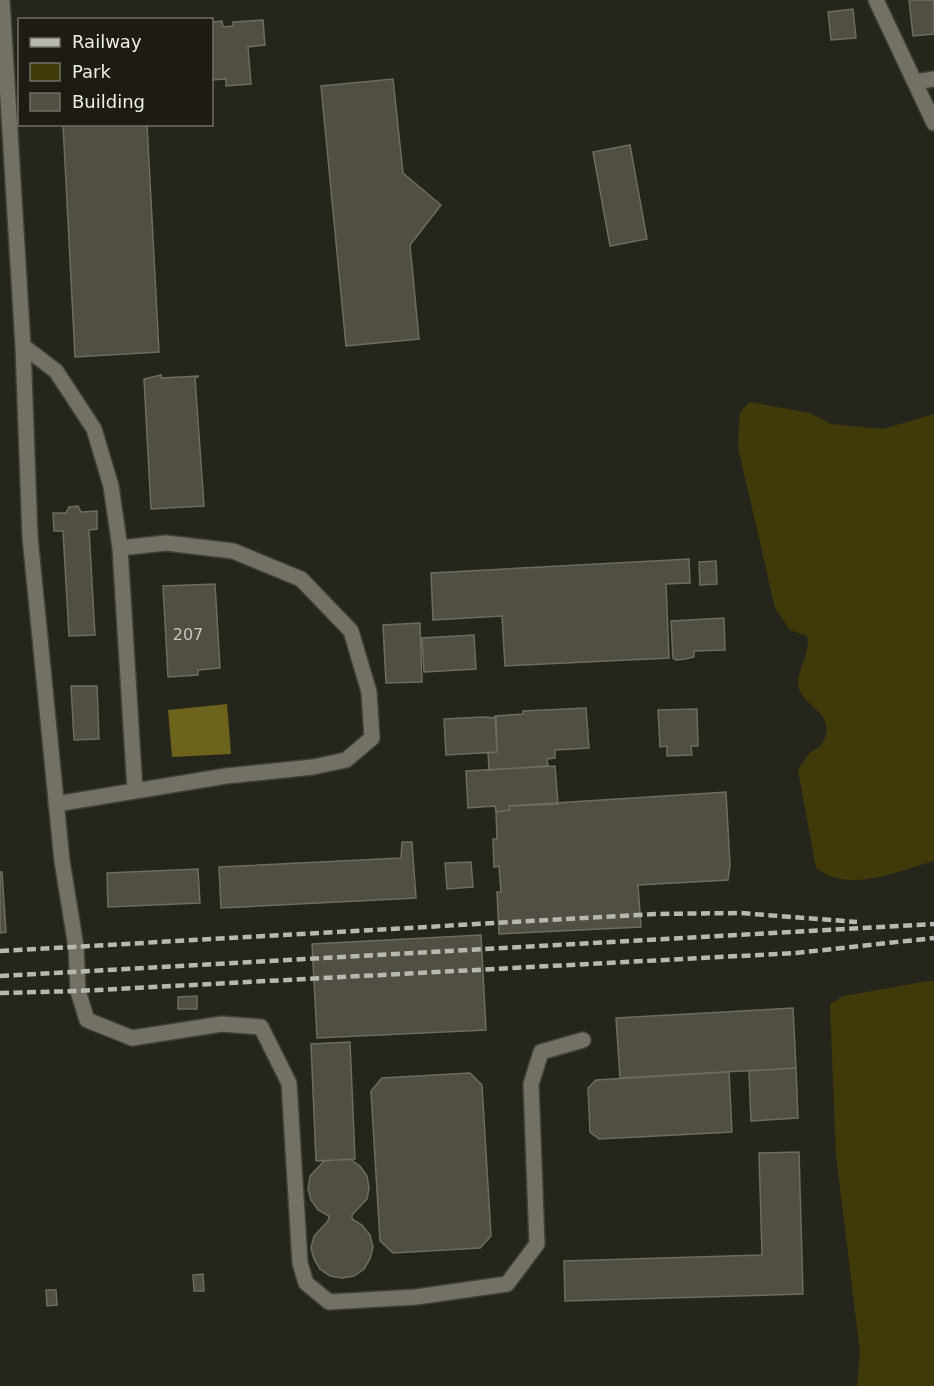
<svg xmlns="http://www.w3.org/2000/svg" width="934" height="1386" font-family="'DejaVu Sans',sans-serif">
<rect width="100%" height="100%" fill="#26251b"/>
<path fill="#403a0b" d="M750,402L810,413L831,424L883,429L934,414V861C898,871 848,894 816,868L798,770C802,765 804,759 809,754C813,750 820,748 823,742C839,711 797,706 798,682C799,666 811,652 807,636L790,630L775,608L738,447L740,412Z
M928,981H934V1386H857L860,1352L836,1155L830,1004L844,996Z"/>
<path fill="#6c631d" d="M227,704L231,754L172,757L168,710Z"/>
<path fill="#514f44" stroke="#6d6c60" stroke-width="1.5" d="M909,0H934V34L913,36Z
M853,9L856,38L831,40L828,12Z
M263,20L265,45L248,47L251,84L226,86V79L212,80V22L222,21L223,27L233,26V22Z
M393,79L403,173L441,205L410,245L419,339L346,346L321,86Z
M63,124H147L159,352L75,357Z
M630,145L647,239L610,246L593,152Z
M161,375V378L199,376L195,378L204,506L151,509L144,379Z
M78,506L81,512L97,511V529L89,530L95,635L69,636L63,531H54L53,513H66L69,507Z
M689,559L690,583L666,584L669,658L505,666L502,616L433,620L431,573Z
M716,561L717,584L700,585L699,562Z
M215,584L220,668L198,670V675L168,677L163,586Z
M724,618L725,650L694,651V657L685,659L676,660L673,658L671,621Z
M420,623L422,682L386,683L383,625Z
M474,635L476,669L424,672L422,638Z
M71,686H97L99,739L74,740Z
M586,708L589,748L555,750V758L547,759L548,766L489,770L488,753L497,752L495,716L523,714V711Z
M697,709L698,746H691L692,755L667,756V746L660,747L658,710Z
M483,717L496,718L497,752L446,755L444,719Z
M555,766L558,804L509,806L510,810L496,812L495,806L468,808L466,771Z
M726,792L730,865L728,880L638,885L641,927L499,934L497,892H501L499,866L494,867L493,839H497L496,812L510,810L509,806Z
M402,842H412L416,898L221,908L219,867L401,858Z
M471,862L473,887L447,889L445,863Z
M198,869L200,903L108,907L107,873Z
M0,872H2L6,932L0,933Z
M481,935L486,1030L317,1038L312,944Z
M197,996V1009H178V997Z
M793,1008L796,1068L620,1078L616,1018Z
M350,1042L355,1159L316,1161L311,1044Z
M796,1068L798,1118L751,1121L749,1071Z
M729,1072L732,1132L599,1139L590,1132L588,1088L596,1080Z
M470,1073L482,1085L491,1236L480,1248L393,1253L380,1241L371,1091L382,1078Z
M799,1152L803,1294L565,1301L564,1261L762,1255L759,1153Z
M350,1159L360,1166L367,1176L369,1188L367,1199L352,1215V1219L362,1225L370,1235L373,1247L370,1259L364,1269L354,1276L342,1278L330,1276L320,1269L314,1259L311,1248L314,1236L328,1221L329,1216L318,1210L311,1200L308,1189L310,1176L324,1161Z
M203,1274L204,1291H194L193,1275Z
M46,1290H56L57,1305L47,1306Z"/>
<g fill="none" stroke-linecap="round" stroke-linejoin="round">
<defs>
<path id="service" d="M2,0L23,346L30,537L62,861L76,947L78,991L87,1020L132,1038L222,1024L261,1027L289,1083L300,1263L306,1283L329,1302L416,1297L507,1284L537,1244L531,1084L541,1052L583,1040
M876,0L934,123
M915,82L934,79
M23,346L56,371L94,429L111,486L120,548L135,791
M56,804L226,776L313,767L346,760L372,738L369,692L351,631L301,579L233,551L166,543L120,548"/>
</defs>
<use href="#service" stroke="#403f38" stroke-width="18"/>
<use href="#service" stroke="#737166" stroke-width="15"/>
<path stroke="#b8b7b0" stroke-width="4.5" stroke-dasharray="9 4.5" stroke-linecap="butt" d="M0,951L655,914L740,913L857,922
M0,976L934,924
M0,993L78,991L796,953L934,938"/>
</g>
<g text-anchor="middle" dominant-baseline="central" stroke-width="5" stroke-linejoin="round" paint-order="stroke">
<g font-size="16" fill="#c7c6be">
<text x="188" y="634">207</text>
</g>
</g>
<rect x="18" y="18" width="195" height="108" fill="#1d1b12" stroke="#716f67" stroke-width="1.5"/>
<rect x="30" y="38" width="30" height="9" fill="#b8b7b0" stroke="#716f67" stroke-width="1.5"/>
<text x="72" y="48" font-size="18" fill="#eeede7">Railway</text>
<rect x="30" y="63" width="30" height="18" fill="#403a0b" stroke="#716f67" stroke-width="1.5"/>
<text x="72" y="78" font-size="18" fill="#eeede7">Park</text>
<rect x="30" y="93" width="30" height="18" fill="#514f44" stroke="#716f67" stroke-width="1.5"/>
<text x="72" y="108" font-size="18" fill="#eeede7">Building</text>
</svg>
